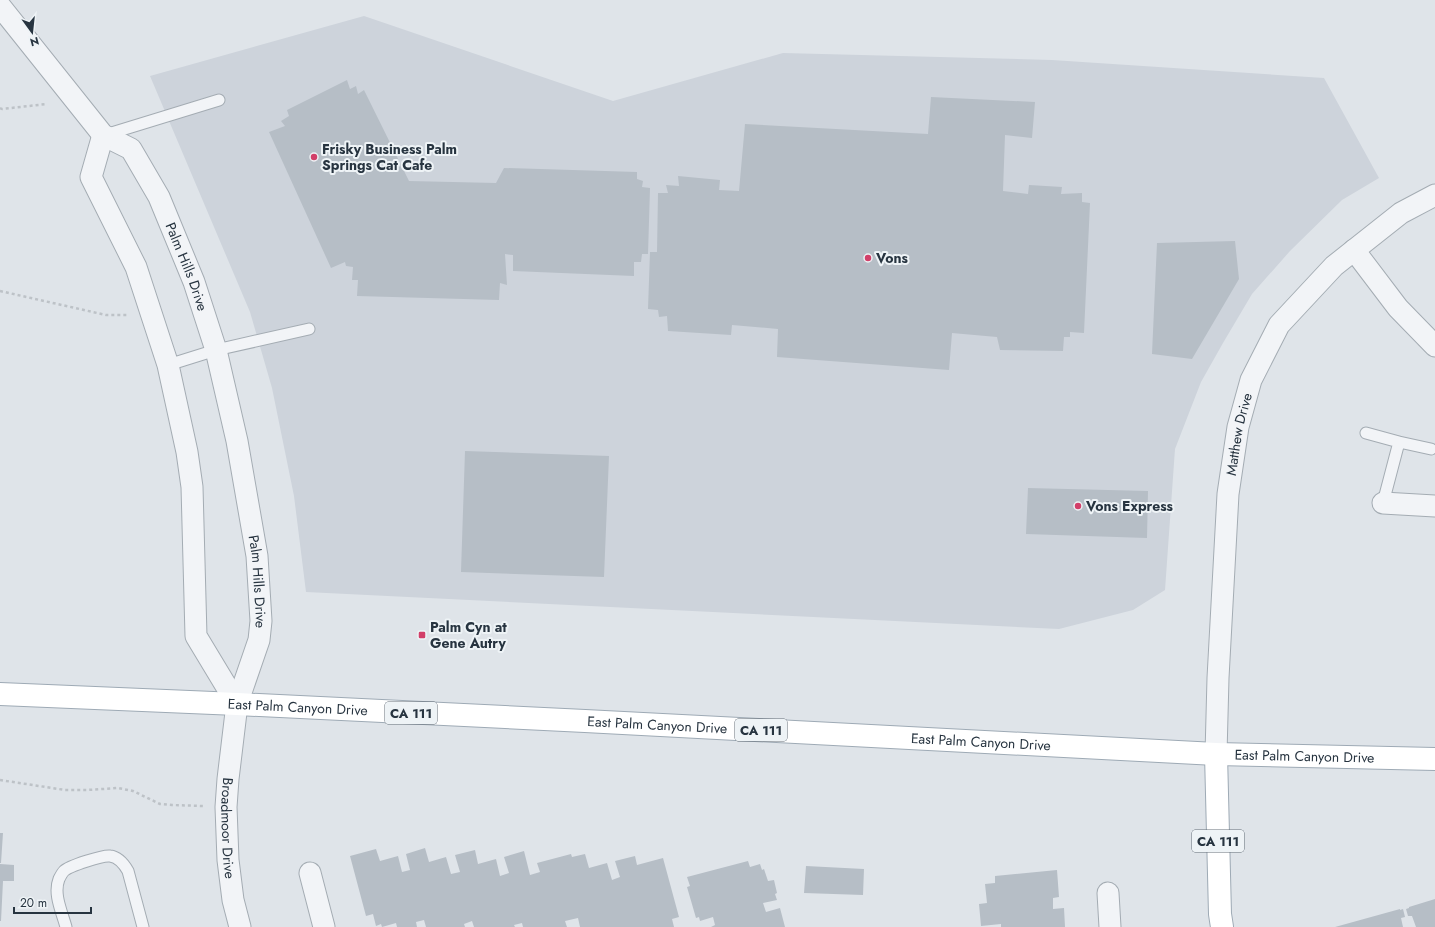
<svg xmlns="http://www.w3.org/2000/svg" width="1435" height="927" font-family="Jost,sans-serif">
<rect width="100%" height="100%" fill="#dfe4e9"/>
<path fill="#cdd3db" d="M364,16L613,101L783,53L1052,60L1324,78L1379,178L1342,200L1290,251L1252,294L1223,343L1201,382L1175,449L1165,590L1133,610L1059,629L306,592L294,496L272,388L250,312L150,76Z"/>
<path fill="#b6bec6" d="M347,80L350,89L356,86L358,94L364,90L409,181L496,183L504,168L637,172V179L643,181L642,187L650,188L648,254H642L641,262H634V276L513,271V255L505,254L507,285L500,283L499,300L357,296L358,280H352L353,267L346,266L345,262L331,268L269,132L285,126L281,121L289,116L287,110Z
M931,97L1035,102L1032,138L1005,135L1003,191L1028,194L1029,185L1062,187L1061,194L1082,193V202L1090,203L1084,333L1070,332V337H1064L1063,351L1000,350L997,337L952,333L949,370L777,357L778,329L732,325L731,335L668,331L667,316L659,317L658,310L648,309L650,252H657L658,193H668L666,185L679,186L678,176L720,180L719,190L739,191L745,124L928,134Z
M1235,241L1239,279L1192,359L1152,354L1157,243Z
M465,451L609,456L604,577L461,572Z
M1028,488L1148,491L1147,538L1026,534Z
M0,833H3L1,863H0Z
M425,848L429,862L446,857L451,874L460,872L455,855L475,850L478,864L496,859L500,876L509,873L504,857L524,851L530,875L540,872L537,863L571,854L572,857L585,854L589,868L607,863L612,880L620,877L615,861L635,856L637,865L663,858L679,917L672,919L674,927H580L578,918L565,921L567,927H523L522,923L514,925L515,927H474L472,921L464,924L465,927H426L424,920L416,922L417,927H397L396,923L382,927L381,924L376,926L373,914L366,916L350,856L376,849L380,861L398,856L402,872L410,870L406,854Z
M748,861L750,867L760,864L762,870L764,869L768,881L774,880L777,893L775,894L777,900L763,903L766,912L780,908L785,927H711L715,925L713,917L700,921L699,917L696,918L687,887L690,886L687,877Z
M0,864L14,865V881H3L1,921H0Z
M806,866L864,869L863,895L804,893Z
M1057,870L1059,897L1053,898V909L1064,908L1065,927H1001V924L981,926L979,904L987,903L985,884L995,883V876Z
M1435,899V927H1416L1412,916H1408L1406,909L1409,908V907Z
M1400,909V910L1403,909L1405,917L1401,918L1403,927H1335Z"/>
<g fill="none" stroke-linecap="round" stroke-linejoin="round">
<defs>
<path id="service" d="M105,135L219,100
M168,365L216,350L309,329
M1366,433L1399,442L1383,503
M1399,442L1431,449
M66,927C62,912 53,894 59,879C60,877 62,873 64,871C69,866 103,855 110,856C119,857 124,864 128,871L143,927"/>
<g id="minor">
<path id="s1" d="M0,6L103,135L131,149L159,197L194,282L216,350L237,441L257,556L261,621L259,640L237,704L228,779L226,807L228,860L233,900L240,927"/>
<path d="M103,135L91,177L136,267L168,365L187,452L192,487L196,636L237,704"/>
<path d="M1354,250L1398,308L1435,346"/>
<path d="M1383,503L1435,506"/>
<path id="s2" d="M1216,754L1218,678L1228,494L1238,427L1251,380L1279,325L1334,266L1401,213L1435,195"/>
<path d="M310,873L324,927"/>
<path d="M1108,893L1110,927"/>
</g>
<g id="primary">
<path id="s3" d="M0,694L237,704L585,721L1216,754L1435,759"/>
<path d="M1216,754L1220,914L1222,927"/>
</g>
</defs>
<use href="#service" stroke="#a4acb3" stroke-width="13"/>
<use href="#minor" stroke="#a4acb3" stroke-width="23"/>
<use href="#primary" stroke="#9eaab5" stroke-width="24"/>
<path stroke="#bdc2c7" stroke-width="2.5" stroke-dasharray="3 3" stroke-linecap="butt" d="M0,108L2,109L47,104
M0,291L106,315H127
M0,780L65,790H87L118,788L133,791L160,804L172,805L203,806"/>
<use href="#service" stroke="#f2f4f7" stroke-width="11"/>
<use href="#minor" stroke="#f2f4f7" stroke-width="21"/>
<use href="#primary" stroke="#fff" stroke-width="22"/>
</g>
<g fill="#d23f69" stroke="#eef3f6" stroke-width="1.5">
<circle cx="314" cy="157" r="4"/>
<circle cx="868" cy="258" r="4"/>
<circle cx="1078" cy="506" r="4"/>
<rect x="418" y="631" width="8" height="8" rx="2"/>
</g>
<g text-anchor="middle" dominant-baseline="central" stroke-width="4" stroke-linejoin="round" paint-order="stroke">
<g fill="#eef3f6" stroke="#636d77" stroke-width="1">
<rect x="385" y="702" width="52" height="22" rx="3"/>
<rect x="735" y="719" width="52" height="22" rx="3"/>
<rect x="1192" y="830" width="52" height="22" rx="3"/>
</g>
<g font-size="13" font-weight="bold" fill="#273440">
<text x="411" y="713">CA 111</text>
<text x="761" y="730">CA 111</text>
<text x="1218" y="841">CA 111</text>
</g>
<g font-size="14" font-weight="bold" fill="#273440" stroke="#eef3f6" text-anchor="start">
<text x="322" y="149">Frisky Business Palm<tspan x="322" dy="16">Springs Cat Cafe</tspan></text>
<text x="876" y="258">Vons</text>
<text x="1086" y="506">Vons Express</text>
<text x="430" y="627">Palm Cyn at<tspan x="430" dy="16">Gene Autry</tspan></text>
</g>
<g font-size="14" fill="#273440" stroke="#eef3f6">
<text stroke="none"><textPath href="#s1" startOffset="327">Palm Hills Drive</textPath></text>
<text stroke="none"><textPath href="#s2" startOffset="321">Matthew Drive</textPath></text>
<text stroke="none"><textPath href="#s1" startOffset="651">Palm Hills Drive</textPath></text>
<text stroke="none"><textPath href="#s3" startOffset="298">East Palm Canyon Drive</textPath></text>
<text stroke="none"><textPath href="#s3" startOffset="658">East Palm Canyon Drive</textPath></text>
<text stroke="none"><textPath href="#s3" startOffset="982">East Palm Canyon Drive</textPath></text>
<text stroke="none"><textPath href="#s3" startOffset="1306">East Palm Canyon Drive</textPath></text>
<text stroke="none"><textPath href="#s1" startOffset="902">Broadmoor Drive</textPath></text>
</g>
</g>
<g transform="translate(32 32) rotate(165)" stroke="#eef3f6" stroke-width="3" paint-order="stroke">
<path d="M0-3L7 15L0 10L-7 15Z" fill="#273440"/>
<text y="-6" font-size="11" font-weight="bold" text-anchor="middle" fill="#273440">N</text>
</g>
<path d="M14 907v6h77v-6" fill="none" stroke="#273440" stroke-width="2"/>
<text x="20" y="907" font-size="12" fill="#273440" stroke="#eef3f6" stroke-width="3" paint-order="stroke">20 m</text>
</svg>
